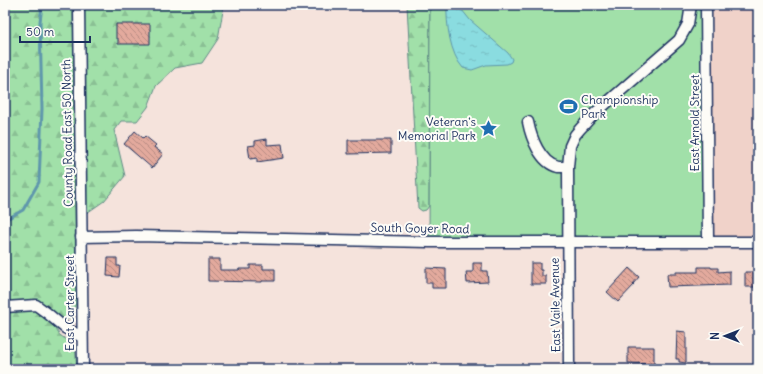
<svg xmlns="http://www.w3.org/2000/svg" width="763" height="374" font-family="Delius,sans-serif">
<defs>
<pattern id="forest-firs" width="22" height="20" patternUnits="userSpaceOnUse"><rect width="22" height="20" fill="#a1e0a9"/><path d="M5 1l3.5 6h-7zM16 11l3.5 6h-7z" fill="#8ac094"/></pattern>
<pattern id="water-ripples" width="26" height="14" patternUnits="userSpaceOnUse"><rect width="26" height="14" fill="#8adce0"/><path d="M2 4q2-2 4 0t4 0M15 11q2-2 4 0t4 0" fill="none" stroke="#76bdc3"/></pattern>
<pattern id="building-back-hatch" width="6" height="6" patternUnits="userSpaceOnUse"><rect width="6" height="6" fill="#e3aa9d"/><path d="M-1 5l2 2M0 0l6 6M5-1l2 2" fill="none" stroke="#b78b83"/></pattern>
</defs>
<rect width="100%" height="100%" fill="#f5e3dc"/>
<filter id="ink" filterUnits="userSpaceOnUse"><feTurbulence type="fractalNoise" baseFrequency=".025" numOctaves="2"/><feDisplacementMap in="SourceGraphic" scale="8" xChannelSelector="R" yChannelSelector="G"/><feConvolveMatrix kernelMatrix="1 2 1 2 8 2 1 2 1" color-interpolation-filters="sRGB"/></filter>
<g filter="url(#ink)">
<path fill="#f0d2c9" d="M706,5H758V242L708,241Z"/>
<path fill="url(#forest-firs)" stroke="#5e8884" d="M5,5H73L76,302L73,317L56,324C55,337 67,338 75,345L77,369H5Z
M79,5H224L218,39L202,63L175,68L156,86L148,107L137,121H121L114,130L125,176L104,201L81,217Z
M407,5H430L429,206L426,210L422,211L418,208Z"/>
<path fill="#a1e0a9" stroke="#5e8884" d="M430,5H706L708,241L429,242Z"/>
<path fill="url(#water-ripples)" stroke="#5e97ac" d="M447,5H458L470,20L508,53L512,59L511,62L507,64L486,65L472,70L463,68C450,54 446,23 447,5Z"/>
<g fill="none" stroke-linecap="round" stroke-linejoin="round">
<path stroke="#5e97ac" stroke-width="3" d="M5,220L23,210L39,182L42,109L40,22L42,5"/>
</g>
<path fill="url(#building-back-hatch)" stroke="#1b2f5e" d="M116,24H150V44H118V38H116Z
M135,131L143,138L145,136L156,145L154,147L163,154L152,168L124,144Z
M267,139V145L282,144L284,158L257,162V158L250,159L248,146L255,145V141Z
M348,140H391V153L348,154Z
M108,258H117V266H120L119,277L107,276Z
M208,259H220V270H239V269H250V265H263V269H275V281H262V282L208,281Z
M473,263H482V271H487L488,282L467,283L466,272H473Z
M531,263H540V270H542V276H546V284H531Z
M698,267H711V268H718V272L730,271V285L668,287L667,274H676V272H698Z
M426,268L446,269V288H432V283H426Z
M629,268L639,277L633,284L634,285L618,302L607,292Z
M745,272H758V287H745Z
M677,331L686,332V363L679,362V359H676Z
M628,347H654V364L628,363Z"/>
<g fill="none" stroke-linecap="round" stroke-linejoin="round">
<defs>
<path id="minor" d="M79,5L83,369
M706,5L708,241
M528,122C531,137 540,163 558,167C561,167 564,167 568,167
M81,237L136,236L429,242H758
M5,307L36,305L47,313L65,328L82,337
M569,369L568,167L570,146L575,135L580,129L594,114L679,40L688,24L691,5"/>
</defs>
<use href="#minor" stroke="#1b2f5e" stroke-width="13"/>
<use href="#minor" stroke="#fdfcf7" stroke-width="10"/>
</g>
</g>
<defs>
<symbol id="stadium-bare" viewBox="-9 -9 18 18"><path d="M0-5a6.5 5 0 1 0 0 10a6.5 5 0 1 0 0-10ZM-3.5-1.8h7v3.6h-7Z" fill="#1f6fb2" stroke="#fdfcf7" stroke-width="2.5" paint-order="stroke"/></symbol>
<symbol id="sight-bare" viewBox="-9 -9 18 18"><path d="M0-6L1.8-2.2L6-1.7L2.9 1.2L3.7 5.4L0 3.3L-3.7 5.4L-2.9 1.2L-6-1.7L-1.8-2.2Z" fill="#1f6fb2" stroke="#fdfcf7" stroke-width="2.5" paint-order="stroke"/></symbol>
</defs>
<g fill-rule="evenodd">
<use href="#stadium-bare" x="556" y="94" width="25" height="25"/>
<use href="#sight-bare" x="476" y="116" width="25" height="25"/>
</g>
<g text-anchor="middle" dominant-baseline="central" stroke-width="4" stroke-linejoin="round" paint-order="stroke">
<g font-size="12" fill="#1b2f5e" stroke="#fdfcf7" text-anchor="start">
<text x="581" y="99">Championship<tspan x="581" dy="14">Park</tspan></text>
<text x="476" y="121" text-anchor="end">Veteran's<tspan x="476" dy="14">Memorial Park</tspan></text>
</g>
<g font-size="12" fill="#1b2f5e" stroke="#fdfcf7">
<text transform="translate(694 123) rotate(-90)">East Arnold Street</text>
<text transform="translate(67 133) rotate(-91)">County Road East 50 North</text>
<text transform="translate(420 228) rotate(1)">South Goyer Road</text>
<text transform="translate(69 303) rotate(-90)">East Carter Street</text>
<text transform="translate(555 305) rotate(-91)">East Vaile Avenue</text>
</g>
</g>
<rect width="763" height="374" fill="none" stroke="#fdfcf7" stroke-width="20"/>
<rect x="10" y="10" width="743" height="354" fill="none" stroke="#1b2f5e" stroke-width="1.5" filter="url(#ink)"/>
<g transform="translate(725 336) rotate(270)" stroke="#fdfcf7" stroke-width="3" paint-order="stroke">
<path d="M0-3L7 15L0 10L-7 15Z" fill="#1b2f5e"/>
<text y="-6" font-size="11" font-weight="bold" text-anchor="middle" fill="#1b2f5e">N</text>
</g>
<path d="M20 36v6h70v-6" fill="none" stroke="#1b2f5e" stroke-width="2"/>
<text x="26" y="36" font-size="12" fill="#1b2f5e" stroke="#fdfcf7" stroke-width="3" paint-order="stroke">50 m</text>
</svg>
